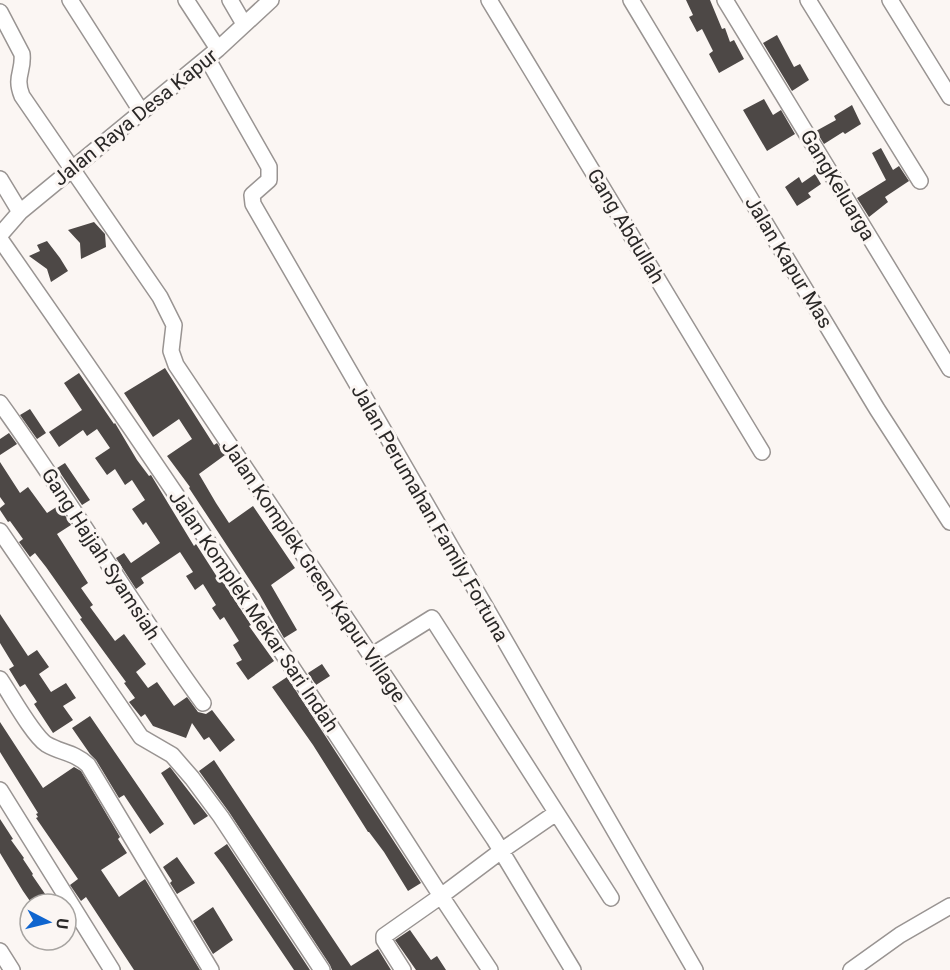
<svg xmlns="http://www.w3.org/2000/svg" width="950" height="970" font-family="Roboto,sans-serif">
<rect width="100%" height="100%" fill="#fbf6f3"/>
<path fill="#4d4846" d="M686,0H710L722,29L725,28L730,42L734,40L744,59L719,73L709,54L713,51L702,29L697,32L689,17L693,15Z
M777,35L794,67L800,64L809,80L792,91L763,43Z
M764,99L773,115L781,110L795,134L767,151L743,110Z
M852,105L861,124L845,134L843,132L824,144L816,131L836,120L834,116Z
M881,148L893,170L899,166L909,181L885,197L888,202L869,217L857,198L886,180L872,153Z
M815,174L821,184L808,193L811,197L797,206L785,187L799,177L802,183Z
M94,222L105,234L106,247L81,259L80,243L68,230Z
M47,241L60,258L68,271L51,282L47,269L29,256L40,251L37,245Z
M165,368L214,445L217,443L225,455L199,474L216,503L229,523L253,506L295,568L271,585L297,630L284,638L259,594L189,488L190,487L167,456L192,439L179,419L153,437L124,393Z
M79,373L114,424L115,423L137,460L149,476L151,475L194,546L196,544L219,580L221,579L251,625L249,626L274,661L248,680L236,663L242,660L233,645L239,641L224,617L220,620L212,608L216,605L203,584L195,590L186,576L193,572L180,552L141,578L144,583L136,589L116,558L124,553L131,563L160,543L146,522L143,525L132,509L145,500L132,480L125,485L115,469L107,475L95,458L110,448L97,429L87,436L83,430L59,447L49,432L82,410L64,383Z
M30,409L46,433L37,439L20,415Z
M9,433L17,444L0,455V439Z
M0,462L20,493L28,487L47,513L58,506L69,521L71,525L57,534L88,583L81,588L93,605L90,607L115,641L124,634L146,664L136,672L148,688L157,682L174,706L187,697L198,712L206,714L212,710L235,740L220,752L209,737L204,740L192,723L186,738L153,726L145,714L141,717L129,702L135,698L124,683L126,682L80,619L82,618L46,567L35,553L30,557L19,542L23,539L10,521L8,522L0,510V508L5,504L0,497Z
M65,463L90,500L82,505L57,468Z
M0,614L28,656L37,650L49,667L39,674L51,692L66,683L76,698L63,706L73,720L53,733L34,704L37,702L25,684L20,687L9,669L14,666L0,643Z
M322,664L330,676L316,685L308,673Z
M287,677L421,883L408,891L384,852L369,832H368L313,745L272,687Z
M90,716L164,824L150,834L124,795L119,798L96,760L90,754L72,728Z
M0,722L43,788L74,767L81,771L120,837L118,839L127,853L101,870L119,897L145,879L200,970H134L86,897L81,901L70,885L78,879L36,818L38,817L36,814L38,813L0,752Z
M214,760L351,966L378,949L391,970H332L330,965L229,812L199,771Z
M170,767L208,816L194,825L161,773Z
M0,819L13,839L11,840L24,858L23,859L33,874L32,875L52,904H32L23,891L0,853Z
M227,844L310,970H294L223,865L214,853Z
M177,857L195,883L177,894L170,883L172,881L163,867Z
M213,907L233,940L213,954L193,921Z
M410,930L431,960L437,956L446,970H416L395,940Z"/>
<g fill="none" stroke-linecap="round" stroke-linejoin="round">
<defs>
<path id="minor" d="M70,0L141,111
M186,0L218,49
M230,0L244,24
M489,0L762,452
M631,0L877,409L950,522
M725,0L950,369
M808,0L920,181
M890,0L950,97
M0,12L22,54C24,72 14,76 22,96L160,297L174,325L171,351L176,365L494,839L573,970
M207,58L269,167V180L252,195L253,204L695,970
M0,179L20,212
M0,235L20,212L218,49L271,0
M0,239C151,455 299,674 441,896L384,936V940L403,970
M0,403C71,501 132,606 203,703
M0,531L141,737L172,755L192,778L221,817L322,970
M371,656L432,618L611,898
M0,679C11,695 32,734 46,744C61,753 74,752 88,765L211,970
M0,790L112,970
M0,951L12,970
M490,970L441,896L501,851L556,813
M851,970L900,935L950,906"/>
</defs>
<use href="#minor" stroke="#999492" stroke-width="18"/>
<use href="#minor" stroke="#fff" stroke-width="15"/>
</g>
<g text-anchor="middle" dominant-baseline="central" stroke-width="6" stroke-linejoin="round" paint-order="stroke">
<g font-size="20" fill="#2a2827" stroke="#fbf6f3">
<text transform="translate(135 117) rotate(-39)">Jalan Raya Desa Kapur</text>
<text transform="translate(838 185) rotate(59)">GangKeluarga</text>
<text transform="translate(626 226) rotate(59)">Gang Abdullah</text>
<text transform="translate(789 262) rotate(59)">Jalan Kapur Mas</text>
<text transform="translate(430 513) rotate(60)">Jalan Perumahan Family Fortuna</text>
<text transform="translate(101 554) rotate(57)">Gang Hajjah Syamsiah</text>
<text transform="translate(314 571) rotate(56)">Jalan Komplek Green Kapur Village</text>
<text transform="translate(254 611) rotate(56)">Jalan Komplek Mekar Sari Indah</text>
</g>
</g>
<g transform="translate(48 922) rotate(97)"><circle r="28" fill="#fbf6f3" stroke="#a7a4a1" stroke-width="1.5"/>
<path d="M0-4.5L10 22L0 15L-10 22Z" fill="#0f65cf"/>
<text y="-9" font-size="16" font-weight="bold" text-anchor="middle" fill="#2a2827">U</text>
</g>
</svg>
